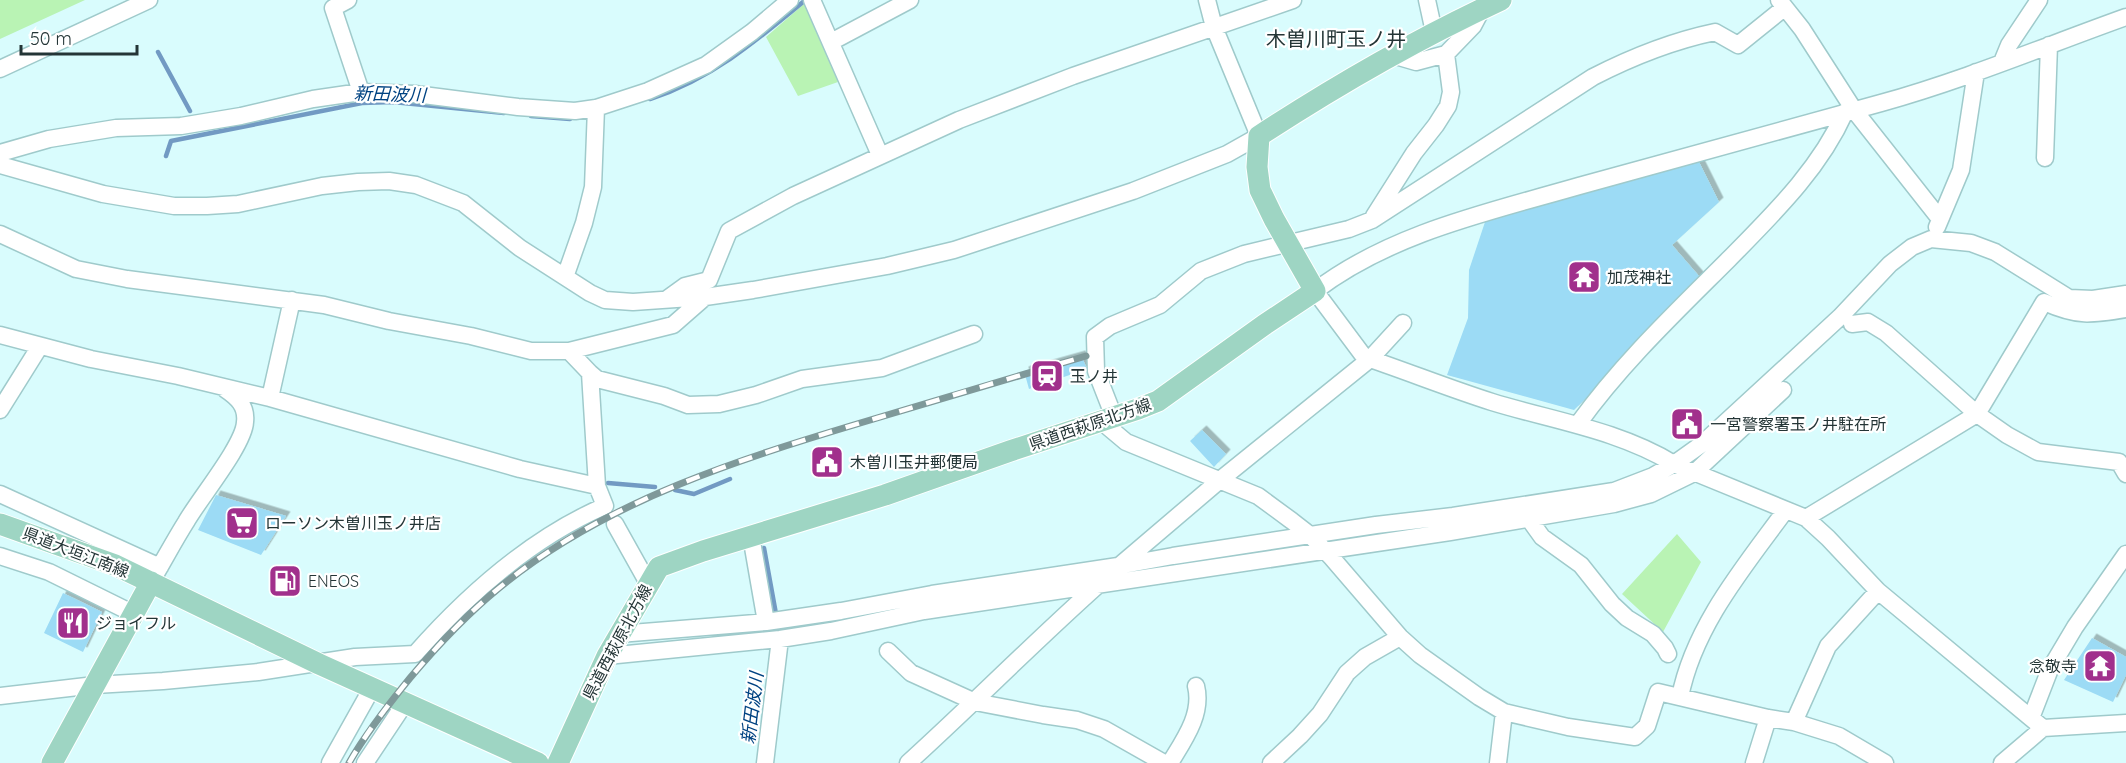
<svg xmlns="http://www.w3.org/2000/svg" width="2126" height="763" font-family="Quicksand,'Noto Sans JP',sans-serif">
<defs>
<filter id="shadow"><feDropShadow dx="4.5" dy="-4.5" stdDeviation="0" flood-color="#0004"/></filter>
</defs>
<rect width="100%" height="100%" fill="#d9fcfd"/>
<path fill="#b9f3b4" d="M0,0H85L0,39Z
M805,3L838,82L798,96L766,37Z
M1677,534L1701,562L1663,632L1622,594Z"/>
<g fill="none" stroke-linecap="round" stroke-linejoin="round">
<path stroke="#729ac3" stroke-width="4.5" d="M158,52L190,111
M650,99C711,79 755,42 803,2
M531,116L570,119
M166,156L171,141L362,103L393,102L504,113
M608,483L655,487
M675,490L694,494L730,479
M764,548L776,614"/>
</g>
<path fill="#9cdbf5" filter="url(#shadow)" d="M1695,154L1719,202L1672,245L1705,283L1574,410L1447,375L1468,318L1469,270L1488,213Z
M1081,355L1087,369L1029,389L1024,371Z
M1202,430L1226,454L1214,467L1190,441Z
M216,495L286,516L261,555L198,530Z
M63,593L102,612L83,652L44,633Z
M2092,638L2126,657V675L2113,702L2064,680Z"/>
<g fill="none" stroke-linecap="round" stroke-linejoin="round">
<defs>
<path id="minor" d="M348,0L333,8L361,92
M812,0L880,155
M1427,0L1434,32
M1779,0L1802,29L1854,110L1940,219
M831,42L910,0
M1392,55L1416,62L1446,54L1473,26L1482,9
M2002,62L2009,45L2039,0
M0,69L149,0
M0,153L49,139L116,128L181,126L241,116L313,99L361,92L415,94L518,107L575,111L596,108L648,91L706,65L752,32L790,0
M2045,158L2049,45
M0,165L103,194L174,206H207L238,204L322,186L358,182L389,181L416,185L463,203L520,248L590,293L605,300L633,302L705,297L753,290L887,266L954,250L1133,191L1227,154L1259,136L1214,27L1207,0
M1374,216L1414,153L1436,125L1448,106L1451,92L1446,54
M1937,227L1961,170L1976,72
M0,234L76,269L127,279L324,305L389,321L471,336L531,351H569L673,325L705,297
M565,277L584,223L593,187L596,108
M667,299L685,286L709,280L729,231L793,196L959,120L1073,76L1293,0
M1852,324L1868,322L1886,333L1977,414L2007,435L2038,452L2119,462L2126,474
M0,335L91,359L178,376L270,398L520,469L597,486
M590,373L597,379L664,396L688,405L719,404L756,395L802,379L882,368L974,334
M270,398L292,300
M0,410L40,346
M1114,417L1096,371L1095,337L1110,326L1160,305L1201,271L1244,254L1349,229L1372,220L1593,77C1632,57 1672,41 1715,32L1738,45L1784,8
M1101,421L1126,442L1258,496L1292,521L1310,535L1332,558L1400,637L1420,655L1479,697L1504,712L1568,727L1635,737L1647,726L1658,692L1768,718L1794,722L1839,736L1885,763
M1578,424C1622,363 1676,312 1729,259C1773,214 1819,170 1845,112
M0,494L160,567
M1806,518L1977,414L2044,302C2078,317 2090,315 2126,309
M1529,519L1542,537L1581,565L1612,604L1627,618L1653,634L1665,648L1668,654
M615,524L648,583
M751,536L766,622
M0,556L49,572L134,614
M1119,566L1220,480L1370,359L1403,323
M151,582C163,562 174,541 186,522C199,499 244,445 245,422C247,406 237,397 225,389
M619,634L766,622L841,611L932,594L1118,566L1173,556L1376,525L1453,516L1614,491L1653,476L1674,464L1702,444L1840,317L1890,264L1912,247L1931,239L1971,243L1995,252L2069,298L2093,299L2126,294
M888,651L911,673L975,702L1043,715L1077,720L1104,729L1164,763
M607,656L780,639L831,631L924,611L1450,532L1614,504L1651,494L1694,473L1783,390
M0,696L95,685L163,681L258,672L355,657L415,654C468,594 531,538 605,506L597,486L590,373L569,351
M1680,697C1694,626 1744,567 1785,511
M2031,718L2050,669L2075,627L2126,554
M1794,722L1828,646L1878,591
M2043,728L1878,591L1828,538L1806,518L1674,464C1618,430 1554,421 1492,402C1451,389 1411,373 1370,359L1362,354L1315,291C1391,233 1489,212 1579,186C1680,158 1781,131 1881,103C1964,80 2045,46 2126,17
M330,763L372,688
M365,763L405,703
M765,763L780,639
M908,763C972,705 1033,643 1098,585
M1170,763C1184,740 1203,714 1196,686
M1271,763L1300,736L1320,714L1347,673L1365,657L1400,637
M1498,763L1504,712
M1754,763L1768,718
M2002,763L2043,728L2126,723"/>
<path id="major" d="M0,524L115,565L319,664L538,763
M52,763L151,582
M558,763L607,656L659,567L703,551L885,495L1010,451L1138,409L1158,401L1264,325L1315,291L1274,219L1260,190L1257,167L1259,136C1337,85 1417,39 1501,0"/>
</defs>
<use href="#minor" stroke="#9fcacb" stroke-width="19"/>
<use href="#major" stroke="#fff" stroke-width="23"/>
<use href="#minor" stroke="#fff" stroke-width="16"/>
<use href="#major" stroke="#9ed5c3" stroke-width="21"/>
<defs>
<path id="rail" d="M349,763C366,733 388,705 410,678C437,646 466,615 499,588C607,499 746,457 877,418C947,397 1017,376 1086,356"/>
</defs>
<use href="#rail" stroke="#7f999a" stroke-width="7"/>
<use href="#rail" stroke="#fff" stroke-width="4.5" stroke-dasharray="14" stroke-linecap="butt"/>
</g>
<defs>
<symbol id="temple-square" viewBox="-11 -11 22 22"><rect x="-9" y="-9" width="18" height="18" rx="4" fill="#a1308c" stroke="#fff"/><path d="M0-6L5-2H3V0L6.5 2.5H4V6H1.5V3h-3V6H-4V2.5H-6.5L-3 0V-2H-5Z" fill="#fff"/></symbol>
<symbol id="station-square" viewBox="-11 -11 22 22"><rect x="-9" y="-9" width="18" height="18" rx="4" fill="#a1308c" stroke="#fff"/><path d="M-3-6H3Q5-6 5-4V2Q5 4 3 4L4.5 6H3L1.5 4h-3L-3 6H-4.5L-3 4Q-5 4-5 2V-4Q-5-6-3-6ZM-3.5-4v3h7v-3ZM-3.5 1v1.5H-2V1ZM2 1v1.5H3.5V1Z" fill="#fff"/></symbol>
<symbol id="civic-square" viewBox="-11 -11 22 22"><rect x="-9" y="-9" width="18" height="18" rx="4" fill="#a1308c" stroke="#fff"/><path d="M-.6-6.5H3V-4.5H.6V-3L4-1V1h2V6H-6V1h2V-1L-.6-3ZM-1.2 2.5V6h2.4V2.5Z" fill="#fff"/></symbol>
<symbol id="supermarket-square" viewBox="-11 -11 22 22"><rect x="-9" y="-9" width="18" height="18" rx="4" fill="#a1308c" stroke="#fff"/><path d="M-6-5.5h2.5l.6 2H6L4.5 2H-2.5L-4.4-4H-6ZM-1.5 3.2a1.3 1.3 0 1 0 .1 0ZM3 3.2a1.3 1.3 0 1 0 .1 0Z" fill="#fff"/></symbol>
<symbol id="fuel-square" viewBox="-11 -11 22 22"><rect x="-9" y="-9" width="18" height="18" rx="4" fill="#a1308c" stroke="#fff"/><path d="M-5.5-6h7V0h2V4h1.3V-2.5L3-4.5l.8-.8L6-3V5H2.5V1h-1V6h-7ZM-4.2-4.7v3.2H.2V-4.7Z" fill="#fff"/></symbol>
<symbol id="restaurant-square" viewBox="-11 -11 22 22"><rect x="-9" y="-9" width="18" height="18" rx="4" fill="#a1308c" stroke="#fff"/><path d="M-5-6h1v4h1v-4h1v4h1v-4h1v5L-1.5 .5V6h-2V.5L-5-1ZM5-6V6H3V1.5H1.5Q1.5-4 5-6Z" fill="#fff"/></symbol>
</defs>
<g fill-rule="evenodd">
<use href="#temple-square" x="1565" y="258" width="38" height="38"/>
<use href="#station-square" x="1028" y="357" width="38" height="38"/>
<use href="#civic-square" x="1668" y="405" width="38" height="38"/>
<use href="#civic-square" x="808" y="443" width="38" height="38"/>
<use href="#supermarket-square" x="223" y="504" width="38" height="38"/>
<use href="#fuel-square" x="266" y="562" width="38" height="38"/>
<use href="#restaurant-square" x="54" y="604" width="38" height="38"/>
<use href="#temple-square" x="2081" y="647" width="38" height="38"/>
</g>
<g text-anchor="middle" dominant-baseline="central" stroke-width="4.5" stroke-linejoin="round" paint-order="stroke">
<g font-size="16" fill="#243536" stroke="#fff" text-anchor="start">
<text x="1607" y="277">加茂神社</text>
<text x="1070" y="376">玉ノ井</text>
<text x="1710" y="424">一宮警察署玉ノ井駐在所</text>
<text x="850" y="462">木曽川玉井郵便局</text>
<text x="265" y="523">ローソン木曽川玉ノ井店</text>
<text x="308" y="581">ENEOS</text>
<text x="96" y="623">ジョイフル</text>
<text x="2077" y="666" text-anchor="end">念敬寺</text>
</g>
<g font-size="16" fill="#243536" stroke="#fff">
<text transform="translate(1090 424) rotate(-19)">県道西萩原北方線</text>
<text transform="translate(76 552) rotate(21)">県道大垣江南線</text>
<text transform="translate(617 642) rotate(-62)">県道西萩原北方線</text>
</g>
<g font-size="18" font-style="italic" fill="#004382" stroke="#fff">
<text transform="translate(390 94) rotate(2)">新田波川</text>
<text transform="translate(752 708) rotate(-83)">新田波川</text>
</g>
<g font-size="20" fill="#243536" stroke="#fff">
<text x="1336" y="38">木曽川町玉ノ井</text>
</g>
</g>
<path d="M21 45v9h116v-9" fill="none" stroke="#243536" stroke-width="3"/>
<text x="30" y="45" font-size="18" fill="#243536" stroke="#ffffff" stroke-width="4.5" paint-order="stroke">50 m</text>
</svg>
